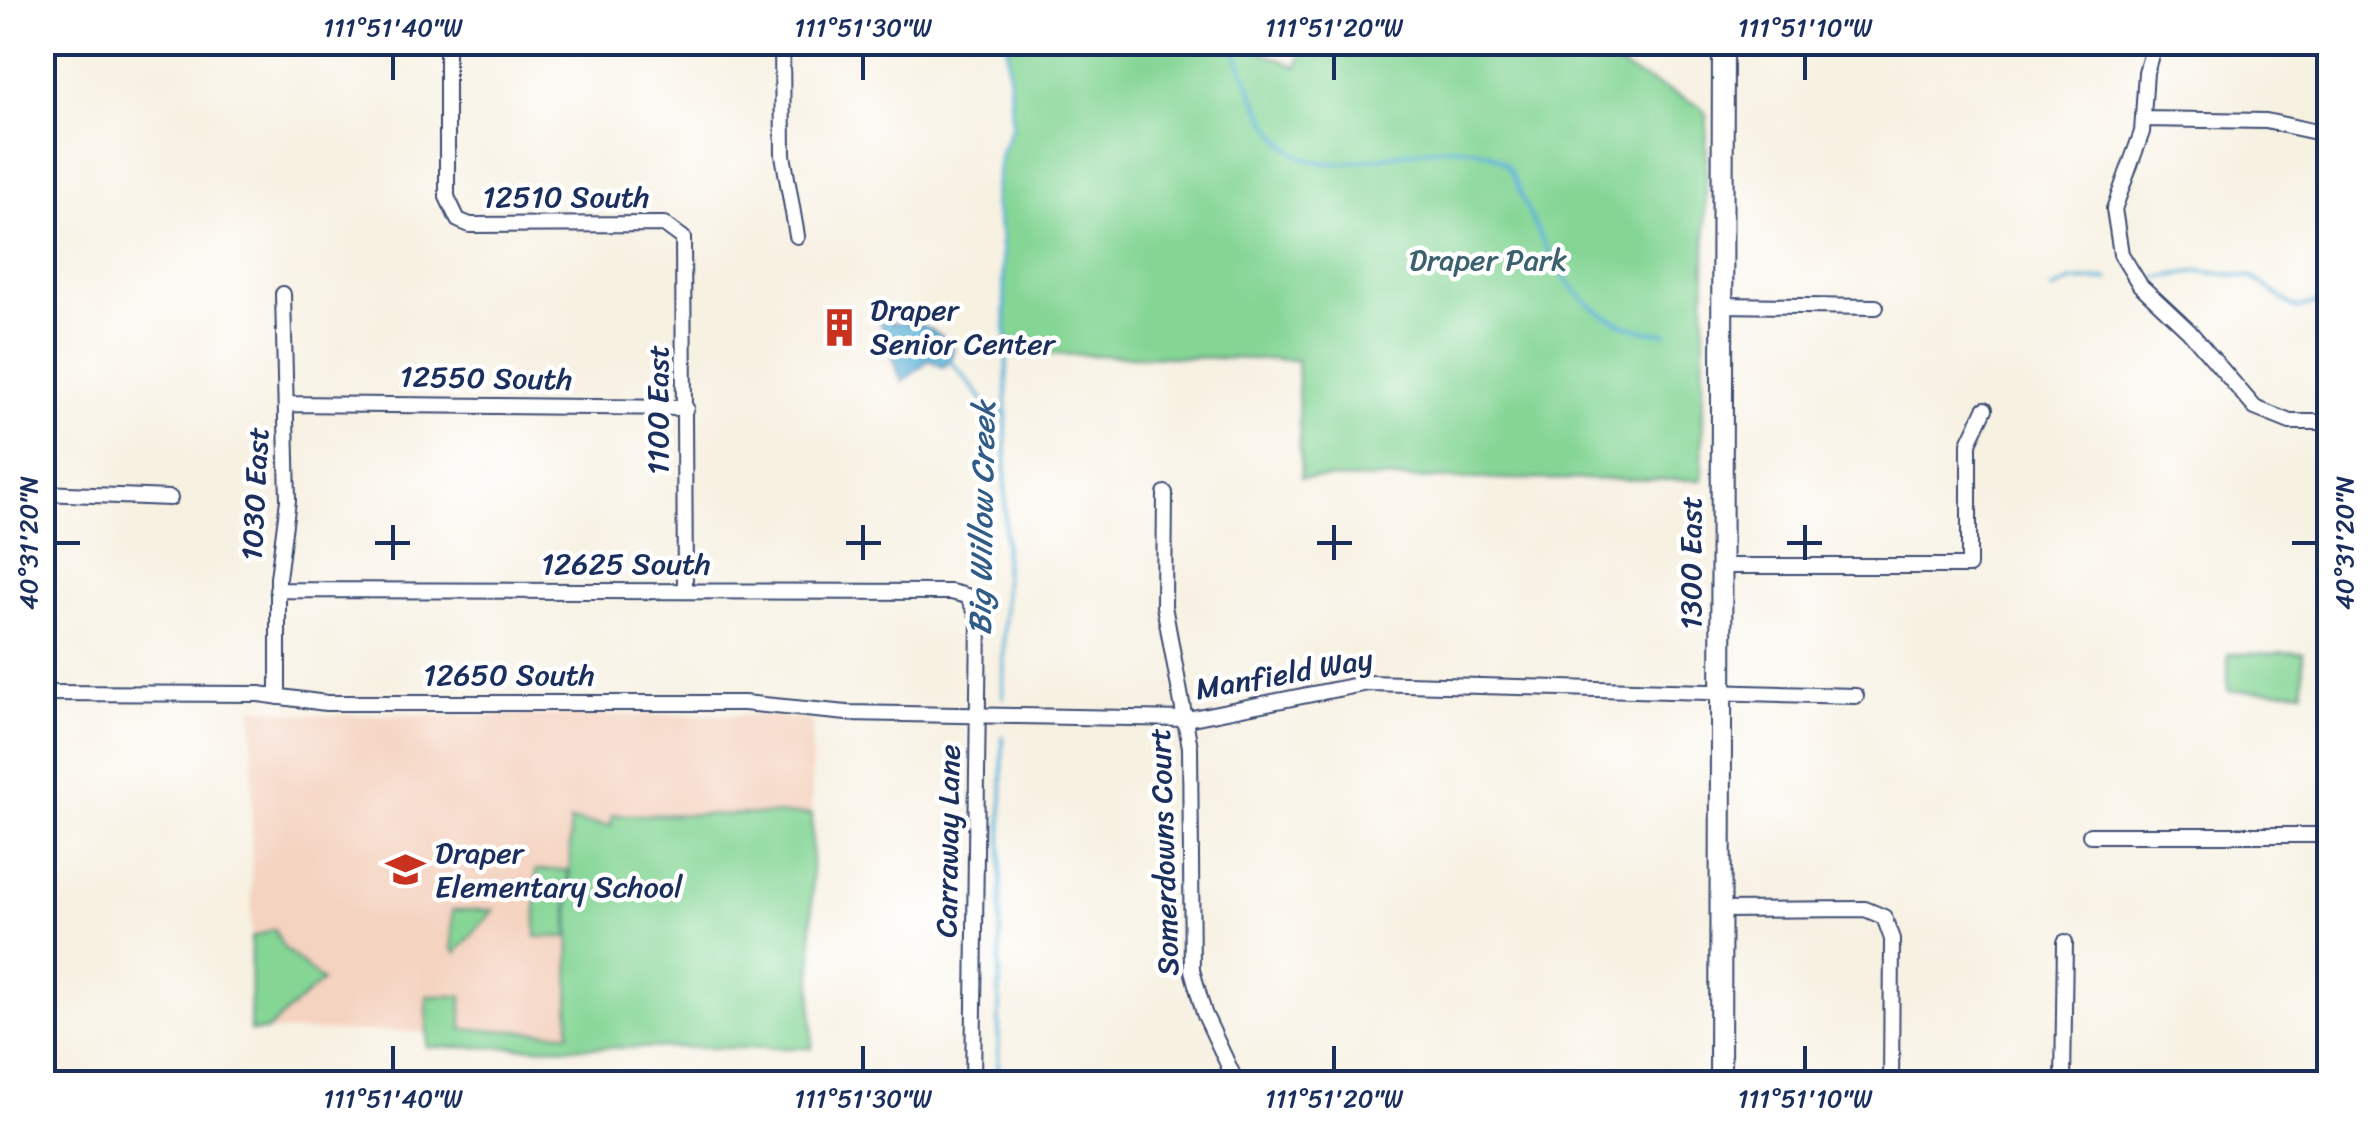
<svg xmlns="http://www.w3.org/2000/svg" width="2372" height="1126" font-family="Sriracha,sans-serif">
<rect width="100%" height="100%" fill="#fff"/>
<filter id="ink" filterUnits="userSpaceOnUse"><feTurbulence type="fractalNoise" baseFrequency=".01" numOctaves="2"/><feDisplacementMap in="SourceGraphic" scale="20" xChannelSelector="R" yChannelSelector="G"/><feConvolveMatrix kernelMatrix="1 2 1 2 8 2 1 2 1" color-interpolation-filters="sRGB"/></filter>
<filter id="wash" filterUnits="userSpaceOnUse"><feTurbulence type="fractalNoise" baseFrequency=".0048" numOctaves="4" result="noise"/><feDisplacementMap in="SourceGraphic" scale="40" xChannelSelector="R" yChannelSelector="G"/><feGaussianBlur stdDeviation="2.25" result="paint"/><feColorMatrix in="noise" values="0 0 0 0 0 0 0 0 0 0 0 0 0 0 0 0 0 1.4 0 .05"/><feComposite in="paint" operator="in"/></filter>
<g filter="url(#wash)">
<rect width="100%" height="100%" fill="#f7f1e2"/>
<path fill="#f4d3c0" d="M253,707L310,715H760L812,720V1048L427,1047V1032L250,1031Z"/>
<path fill="#85d595" stroke="#50827a" stroke-width="2.5" d="M1007,43H1257L1264,53L1297,67L1305,43H1571L1700,106L1707,115L1702,480L1301,478L1297,360L1007,353L1001,235L994,201L1000,155L1012,125Z
M2303,653V691H2228V654Z
M812,814V1048L427,1047V996H462V1029L569,1033L570,821L611,826L612,815Z
M536,870H568V937H536Z
M452,910H494L456,953L452,948Z
M274,929L283,947L322,981L266,1031H250L251,938Z"/>
<path fill="#57afd4" stroke="#396f99" stroke-width="2.5" d="M886,312L891,324C915,318 936,329 953,347L951,361L943,367L929,360L902,382L877,316Z"/>
<g fill="none" stroke-linecap="round" stroke-linejoin="round">
<path stroke="#57afd4" stroke-width="4" d="M1231,42C1247,76 1261,124 1290,149C1337,191 1438,123 1497,158C1512,166 1518,188 1524,203C1555,269 1586,330 1666,333
M2153,279L2198,271L2252,277L2297,309L2330,299
M2052,290L2072,281L2109,279
M951,361L990,408L1006,415
M1003,697L1007,344L1001,235L994,201L1000,155L1012,125L1007,42
M998,1084L1003,737"/>
</g>
</g>
<g filter="url(#ink)">
<g fill="none" stroke-linecap="round" stroke-linejoin="round">
<defs>
<path id="minor" d="M447,42V197L458,220L470,225L664,224L683,238L685,591
M782,42L783,155L797,236
M2155,42L2146,72L2142,132L2114,209L2121,254L2140,285L2189,331L2255,408L2290,422H2330
M2144,119L2266,121L2330,135
M1721,305L1876,307
M286,404L686,408
M42,493L170,498
M1165,493L1164,606L1190,747L1192,970L1204,1013L1237,1084
M1720,566H1969V443L1985,409
M277,590L951,592L967,596L979,618L973,1084
M42,693L259,694L326,703H744L847,713L1187,719L1368,683L1856,696
M278,697V578L288,500L283,294
M2090,835H2330
M1720,910L1865,909L1884,917L1892,939L1891,1084
M2063,1084L2065,942"/>
<path id="secondary" d="M1720,1084L1723,42"/>
</defs>
<use href="#minor" stroke="#3c4c72" stroke-width="18"/>
<use href="#secondary" stroke="#3c4c72" stroke-width="24"/>
<use href="#minor" stroke="#fff" stroke-width="14"/>
<use href="#secondary" stroke="#fff" stroke-width="20"/>
</g>
</g>
<path fill="none" stroke="#1b2f5e" stroke-width="4" d="M393,55V80M863,55V80M1334,55V80M1805,55V80M393,525V560M863,525V560M1334,525V560M1805,525V560M55,543H80M375,543H410M846,543H881M1317,543H1352M1787,543H1822M2292,543H2317M393,1046V1071M863,1046V1071M1334,1046V1071M1805,1046V1071"/>
<defs>
<symbol id="building-bare" viewBox="-9 -9 18 18"><path d="M-4-6H4V6H1V3H-1V6H-4ZM-2.5-4.3h1.7v1.8h-1.7ZM.8-4.3h1.7v1.8H.8ZM-2.5-1h1.7V.8h-1.7ZM.8-1h1.7V.8H.8Z" fill="#c8321e" stroke="#fff" stroke-width="2.5" paint-order="stroke"/></symbol>
<symbol id="school-bare" viewBox="-9 -9 18 18"><path d="M0-5L7-2L0 1L-7-2ZM-4 1L0 2.5L4 1V4Q0 6-4 4Z" fill="#c8321e" stroke="#fff" stroke-width="2.5" paint-order="stroke"/></symbol>
</defs>
<g fill-rule="evenodd">
<use href="#building-bare" x="812" y="300" width="55" height="55"/>
<use href="#school-bare" x="378" y="842" width="55" height="55"/>
</g>
<g text-anchor="middle" dominant-baseline="central" stroke-width="9" stroke-linejoin="round" paint-order="stroke">
<g font-size="30" fill="#1b2f5e" stroke="#fff">
<text x="566" y="197">12510 South</text>
<text transform="translate(486 378) rotate(1)">12550 South</text>
<text transform="translate(658 410) rotate(-90)">1100 East</text>
<text transform="translate(255 494) rotate(-87)">1030 East</text>
<text transform="translate(1691 563) rotate(-90)">1300 East</text>
<text x="626" y="564">12625 South</text>
<text transform="translate(1284 674) rotate(-10)">Manfield Way</text>
<text x="509" y="675">12650 South</text>
<text transform="translate(948 841) rotate(-89)">Carraway Lane</text>
<text transform="translate(1164 852) rotate(-92)">Somerdowns Court</text>
</g>
<g font-size="30" fill="#3b616e" stroke="#fff">
<text x="1488" y="260">Draper Park</text>
</g>
<g font-size="30" fill="#1b2f5e" stroke="#fff" text-anchor="start">
<text x="870" y="310">Draper<tspan x="870" dy="34">Senior Center</tspan></text>
<text x="435" y="853">Draper<tspan x="435" dy="34">Elementary School</tspan></text>
</g>
<g font-size="32" font-style="italic" fill="#305c87" stroke="#fff">
<text transform="translate(982 518) rotate(-89)">Big Willow Creek</text>
</g>
</g>
<rect width="2372" height="1126" fill="none" stroke="#fff" stroke-width="110"/>
<rect x="55" y="55" width="2262" height="1016" fill="none" stroke="#1b2f5e" stroke-width="4"/>
<g font-size="25" text-anchor="middle" fill="#1b2f5e">
<text x="393" y="36">111°51'40"W</text>
<text x="863" y="36">111°51'30"W</text>
<text x="1334" y="36">111°51'20"W</text>
<text x="1805" y="36">111°51'10"W</text>
<text transform="translate(28 543) rotate(-90)" y="9">40°31'20"N</text>
<text transform="translate(2344 543) rotate(-90)" y="9">40°31'20"N</text>
<text x="393" y="1107">111°51'40"W</text>
<text x="863" y="1107">111°51'30"W</text>
<text x="1334" y="1107">111°51'20"W</text>
<text x="1805" y="1107">111°51'10"W</text>
</g>
</svg>
